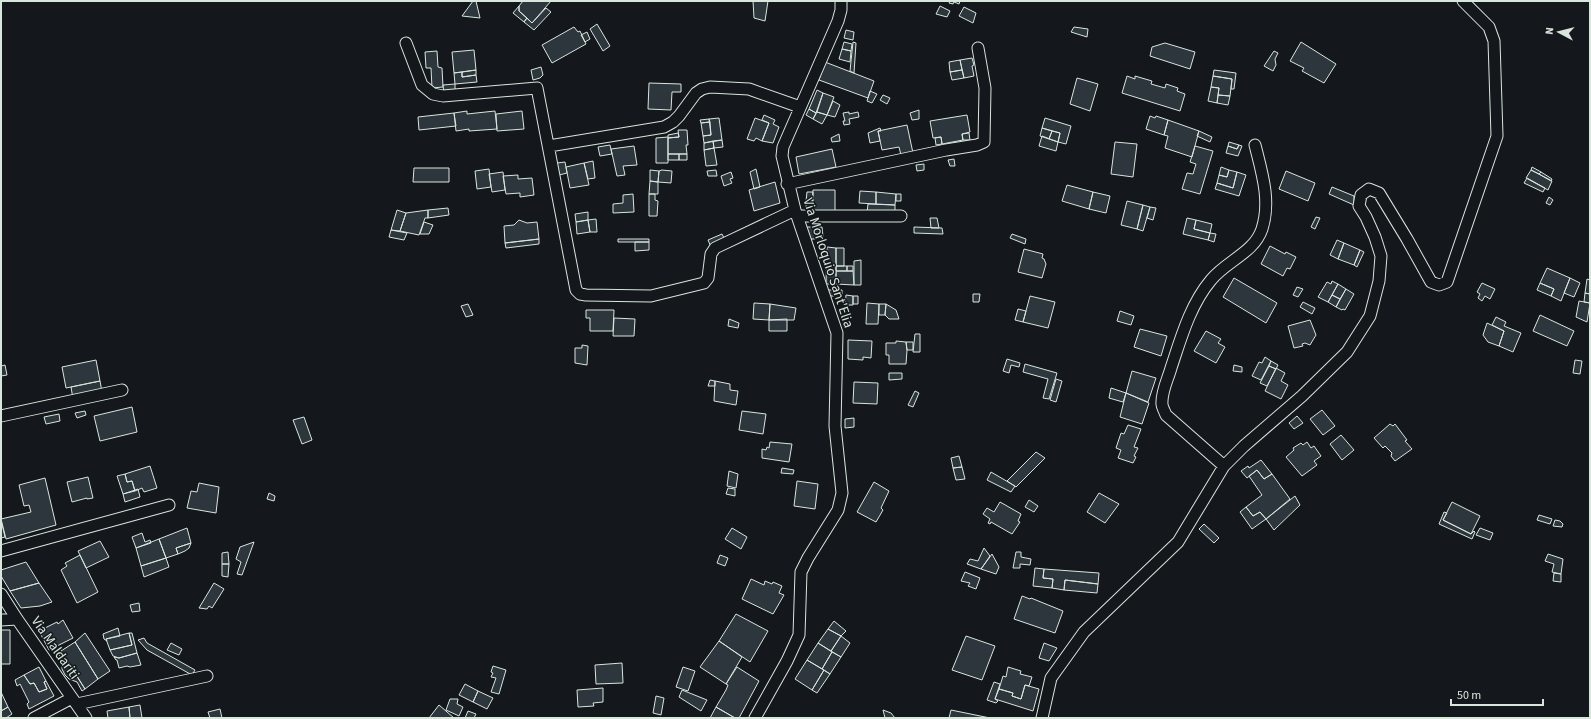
<svg xmlns="http://www.w3.org/2000/svg" width="1591" height="719" font-family="'Source Sans 3',sans-serif">
<rect width="100%" height="100%" fill="#14181c"/>
<path fill="#2c363c" stroke="#d8e6dc" d="M473,1H476L480,18L462,16Z
M523,1H551L532,23L519,11V6Z
M753,1H768L765,21L754,18Z
M950,1H960L959,4L954,2L953,4L949,3Z
M519,6V11L527,18L524,22L513,13Z
M940,6L950,11L947,17L936,14Z
M964,7L976,13L973,23L959,16Z
M546,8L551,12L534,30L524,22L527,18L532,23Z
M597,24L610,46L603,51L590,29Z
M574,27L578,32L580,31L586,44L552,63L542,45Z
M1074,27L1088,29L1087,37L1071,32Z
M846,30L854,32L853,40L844,38Z
M587,32L590,39L585,42L581,35Z
M844,42L852,44L851,51L842,49Z
M853,42L856,43L854,73L850,71Z
M1301,42L1336,64L1324,83L1302,71L1304,68L1290,61Z
M1165,43L1195,52L1190,69L1150,56L1152,47Z
M842,49L851,51L850,62L839,59Z
M474,50L476,70L454,73L452,52Z
M437,51L438,67L442,68L443,87L432,88L431,68H426L425,52Z
M1274,51L1278,53L1275,59L1276,65L1273,71L1264,66Z
M972,58L974,65L972,66L974,76L964,78L960,60Z
M960,60L962,70L950,72L949,62Z
M825,62L874,81L868,98L819,80Z
M541,67L543,75L540,78L533,80L531,70Z
M476,70V75L462,77V72Z
M962,70L964,78L952,80L950,72Z
M1214,70L1236,73L1234,89H1231L1232,79L1213,76Z
M462,72V77L476,75L477,82L455,84L454,73Z
M1127,76L1135,79V76L1152,81L1151,84L1165,88L1166,84L1178,88L1177,91L1185,94L1180,111L1122,93Z
M1213,76L1232,79L1230,96L1218,95L1219,88L1211,87Z
M1077,78L1098,84L1090,111L1070,104Z
M649,83L681,84V92H672L671,110L648,109Z
M455,84V93L444,94L443,85Z
M1211,87L1219,88L1217,103L1208,101Z
M817,90L823,93L816,113L809,109Z
M870,91L877,94L872,103L867,101Z
M823,93L834,97L827,115L817,112Z
M883,95L890,98L887,104L880,100Z
M1218,95L1230,96L1228,105L1217,103Z
M833,101L840,105L835,117L827,115Z
M809,109L816,113L813,119L806,115Z
M919,110V119L912,120L910,113Z
M467,111V114L495,111L497,129L469,131V129L456,131L454,113Z
M522,111L524,129L497,131L496,114Z
M817,112L827,115L822,124L813,119Z
M849,112V114L858,112L859,117L849,119L850,124L844,125L843,121H845L843,113Z
M454,113L456,126L419,130L418,117Z
M764,115L775,120L773,124L779,127L773,143L762,141L769,123L762,120Z
M967,115L970,132L962,134L963,140L942,144L941,137L933,138L930,121Z
M1150,116L1155,118L1156,116L1168,120L1164,135L1146,129Z
M719,118L722,140L704,143L703,136L711,135L709,119Z
M755,118L769,123L762,141L756,138L754,141L747,139Z
M1045,118L1071,126L1066,144L1058,142L1060,133L1042,128Z
M709,119L710,122L701,123L700,120Z
M1168,120L1199,131L1192,157L1165,148L1168,136L1164,135Z
M710,122L711,135L703,136L701,123Z
M907,125L913,153L901,155L899,147L882,150L878,131Z
M880,128L881,131H878L880,141L870,143L868,133Z
M1042,128L1052,131L1049,139L1040,136Z
M678,130H687L688,145H686L687,154H668V138L679,137Z
M1052,131L1060,133L1058,142L1049,139Z
M1199,131L1212,137L1210,142L1197,136Z
M678,133L679,137L668,138V135Z
M969,133L970,140H963L962,134Z
M839,134L840,141L832,142L831,138Z
M1042,136L1058,142L1056,151L1039,146Z
M668,137V163H656V138Z
M941,137L942,144L936,145L935,138Z
M722,140L723,147L714,148L713,141Z
M713,141L714,148L704,150V143Z
M1115,142L1137,144L1133,177L1111,174Z
M1229,142L1239,145L1237,149L1228,146Z
M610,145L612,154L600,156L598,147Z
M1239,145L1242,146L1238,156L1226,153L1228,146L1237,149Z
M634,146L637,165L623,166L625,175L617,176L611,149Z
M1195,146L1213,151L1200,194L1182,189L1187,173L1193,174L1196,164L1190,162Z
M714,148L717,165L706,166L704,150Z
M832,149L836,167L799,174L796,157Z
M668,154H679V160H668Z
M679,154H687V160H679Z
M954,159L955,166H950L948,160Z
M593,161L595,178L588,179L584,163Z
M565,162L567,173L559,175L557,163Z
M584,163L589,185L570,188L566,167Z
M924,164V170L917,171L916,165Z
M1221,167L1229,170L1227,177L1219,175Z
M1532,167L1541,172L1539,174L1531,170Z
M414,168H449V182H413Z
M489,169L491,187L477,189L475,171Z
M756,169L760,187L754,189L750,172Z
M650,170L659,171L658,182L650,181Z
M662,170L672,171L671,183L658,182L659,171Z
M716,170L717,176H708L707,171Z
M1229,170L1237,172L1233,188L1217,183L1219,175L1227,177Z
M1531,170L1552,181L1548,190L1526,178Z
M1286,171L1315,183L1308,201L1279,189Z
M503,172L505,190L492,192L489,174Z
M731,172L733,178L730,179L732,183L724,186L721,176Z
M1237,172L1246,175L1239,196L1215,189L1217,183L1233,188Z
M1541,172L1552,179L1551,181L1539,174Z
M518,175V179L532,178L534,195L520,197V193L506,194L503,176Z
M1527,178L1545,188L1543,192L1524,183Z
M650,181L658,182V194H649Z
M775,182L780,203L754,211L749,190Z
M1067,185L1093,192L1089,209L1062,201Z
M1332,187L1354,196V205L1329,194Z
M813,190H835V212H812Z
M860,191L876,192V204L859,203Z
M807,192H813V201H806Z
M876,192L896,194L895,205L876,204Z
M1093,192L1110,196L1106,213L1089,209Z
M633,194L634,212L613,213V204L623,203V195Z
M649,194H655V200L658,201L657,216H649Z
M896,194H901V201H896Z
M1549,197L1553,200L1550,205L1546,203Z
M806,201H813L812,212H806Z
M1127,201L1143,205L1137,229L1121,225Z
M868,204L895,205V214L867,213Z
M1143,205L1150,207L1143,231L1137,229Z
M1150,207L1156,208L1153,220L1147,218Z
M448,208L449,215L428,218V210Z
M397,210L406,213L400,231L391,230Z
M428,210V218H425L419,235L400,231L406,213Z
M588,212V220L576,222L575,214Z
M1316,217L1320,218L1315,229L1311,227Z
M930,218H937L939,228H931Z
M1187,218L1196,220L1194,229L1210,233L1208,240L1183,234Z
M596,219L597,232H590L588,220Z
M519,220L527,223L537,222L539,239L505,243L504,226L514,225Z
M588,220L590,232L577,234L576,222Z
M1196,220L1212,224L1210,233L1194,229Z
M424,222L433,225L429,234H420Z
M803,227H822L823,237H815V239H807Z
M914,227L942,228L943,234L914,233Z
M391,230L407,233L404,240L389,237Z
M1210,233L1216,234L1214,242L1208,240Z
M722,234L725,240L711,247L708,240Z
M1012,234L1026,239L1025,244L1010,238Z
M539,239V244L506,248L505,243Z
M618,239H649V242H618Z
M1337,240L1344,243L1338,259L1330,255Z
M635,242H649V250L635,251Z
M1344,243L1360,250L1354,265L1338,259Z
M1270,246L1285,254L1286,252L1296,257L1290,269L1287,268L1283,276L1261,264Z
M827,247L836,248V284H826Z
M836,248H844V266H836Z
M1024,249L1043,254L1042,258L1044,259L1046,264L1042,278L1018,272Z
M1360,250L1364,252L1357,267L1354,265Z
M861,260V285H854V261Z
M836,266H847V271H836Z
M847,266H853V271H847Z
M1547,268L1570,278L1561,301L1551,296L1554,289L1540,283Z
M836,271H853L854,285L836,284Z
M1234,278L1277,303L1266,323L1223,297Z
M1570,278L1580,283L1574,297L1564,293Z
M1587,279L1590,280V294L1585,293Z
M1332,281L1338,284L1328,302L1318,297L1327,282L1331,284Z
M1482,283L1495,289L1490,299L1485,296L1482,301L1478,298L1480,294L1477,292Z
M1540,283L1554,289L1551,296L1537,290Z
M1338,284L1346,289L1340,299L1332,295Z
M1297,287L1303,289L1298,297L1293,295Z
M1346,289L1354,294L1345,310L1343,309L1342,310L1336,307Z
M825,290H842V294H834V296H828Z
M1585,293L1590,294V303L1584,302Z
M973,294H980L979,302H973Z
M846,295L853,296V305H845Z
M1332,295L1340,299L1336,307L1328,302Z
M853,296H858V304H853Z
M1030,296L1055,302L1048,328L1023,322Z
M1579,301L1590,303L1587,322L1576,317Z
M1303,302L1315,308L1312,314L1300,307Z
M754,303L770,304L769,320L753,319Z
M867,303L879,304L878,324H866Z
M468,304L473,315L466,317L461,306Z
M770,304L796,308L794,320H769Z
M879,304H886L885,315H879Z
M886,304L896,310L899,319H889L885,315Z
M1018,309L1026,311L1023,322L1015,320Z
M586,310H614L613,331H590V318H586Z
M1120,311L1134,316L1131,325L1117,321Z
M1540,315L1574,331L1567,346L1533,331Z
M1496,317L1506,322L1504,326L1521,333L1513,352L1499,346L1504,331L1492,325Z
M614,318L635,319L634,336H613Z
M729,319L739,323L738,328L728,326Z
M787,319V331H769V320Z
M1310,320L1316,335L1310,345L1305,343L1302,344L1303,346L1294,348L1288,326Z
M1487,323L1504,331L1499,346L1488,342L1483,335Z
M1140,329L1167,336L1161,356L1134,347Z
M1206,331L1221,339L1218,343L1225,347L1216,363L1194,351Z
M915,334H920V352H913Z
M848,340L872,341L871,358L863,357V360L848,359Z
M896,341L906,342L907,350L906,364H889V355H886V343H896Z
M906,342H913V350H907Z
M582,345L588,346L587,365L575,363V348H582Z
M1265,357L1271,361L1261,380L1252,376L1259,362L1262,363Z
M1007,359L1020,363L1019,367L1011,365L1009,373L1003,371Z
M96,360L100,381L66,388L62,367Z
M1575,360L1582,361L1580,374L1573,373Z
M1271,361L1278,365L1276,369L1269,366Z
M1025,364L1057,373L1049,399L1043,398L1048,379L1023,372Z
M5,365L7,375L1,376V366Z
M1234,365L1242,367V372L1233,371Z
M1269,366L1276,369L1267,386L1260,383Z
M1276,368L1285,373L1281,381L1288,385L1281,399L1265,391Z
M1132,371L1156,378L1148,402L1126,393Z
M889,373H902V379L889,380Z
M1056,379L1062,381L1056,402L1050,400Z
M710,380L715,381V386H708Z
M100,381L102,392L73,399L71,387Z
M715,381L730,384V390L738,391L736,405L714,401Z
M854,382L878,383L877,404L853,403Z
M1111,388L1126,393L1123,402L1109,398Z
M915,391L919,393L913,407L908,405Z
M1126,393L1149,403L1142,424L1120,417Z
M132,407L137,432L100,441L94,416Z
M1322,410L1335,426L1323,435L1310,419Z
M85,411L86,415L77,418L75,413Z
M742,411L766,414L763,434L739,430Z
M59,414L60,421L46,424L44,417Z
M1297,416L1303,423L1294,429L1289,423Z
M304,417L312,440L302,444L293,420Z
M854,418V427L845,428V419Z
M1390,424L1393,426L1395,424L1407,440L1405,441L1412,449L1395,461L1391,456L1392,453L1385,446L1383,448L1374,438Z
M1128,425L1141,429L1134,447L1138,448L1134,456L1136,457L1133,463L1118,458L1121,450L1116,448L1121,433L1124,434Z
M1341,435L1354,450L1342,460L1330,444Z
M770,442L792,444L789,462L762,458V449L766,450L767,447L769,448Z
M1307,442L1311,448L1314,446L1321,456L1314,461L1317,465L1302,476L1286,457L1294,450L1293,448L1301,443L1303,445Z
M1036,452L1045,458L1016,487L1007,481Z
M959,456L962,467L953,468L951,458Z
M1261,460L1272,474L1264,479L1257,470L1247,478L1241,471L1248,466L1249,468Z
M150,466L157,488L144,492L142,488L135,491L132,481L127,482L125,474Z
M962,467L965,479L956,480L953,468Z
M782,468L794,470L793,474L781,473Z
M1257,470L1264,479L1272,474L1290,499L1266,519L1260,512L1253,516L1246,507L1262,495L1249,476Z
M729,471L738,474L736,488L727,486Z
M991,472L1015,486L1011,492L987,480Z
M125,474L127,482L132,481L135,491L123,494L117,476Z
M88,477L93,498L87,499V498L72,502L67,482Z
M45,478L56,525L6,539L1,519L31,512L29,505L24,506L19,485Z
M797,481L818,484L815,509L794,506Z
M874,482L889,491L881,508L883,510L876,522L857,512Z
M199,483L219,487L216,513L187,508L191,491L197,492Z
M728,488L735,489V496L726,494Z
M138,489L140,497L125,502L123,494Z
M269,493L275,496L274,501L267,499Z
M1099,493L1119,504L1105,523L1087,512Z
M1295,496L1300,505L1274,530L1266,519Z
M1029,500L1038,506L1034,512L1025,507Z
M1000,502L1021,514L1018,521L1020,522L1012,534L991,522L990,524L988,523L990,519L983,514L987,508L994,512Z
M1452,502L1480,516L1471,534L1443,520Z
M1246,507L1253,516L1260,512L1266,519L1252,529L1240,512Z
M1444,512L1447,513L1443,520L1471,534L1474,531L1475,532L1472,539L1439,524Z
M1539,515L1552,519L1550,524L1537,520Z
M1,520L5,537L1,538Z
M1555,520L1560,521L1563,524L1562,527L1553,526Z
M1204,524L1219,538L1214,543L1199,529Z
M187,528L191,543L176,548L178,554L166,558L159,539Z
M732,528L747,537L741,549L725,539Z
M1480,528L1493,533L1490,540L1476,535Z
M142,533L145,542L150,540L151,543L136,548L132,537Z
M159,539L166,558L141,566L136,548Z
M100,541L109,557L86,568L78,551Z
M254,542L242,575L237,574L241,562L236,559L240,547Z
M191,543L189,548L185,551L178,554L176,548Z
M984,548L990,556L981,569L967,564L970,559L978,561Z
M228,552L229,564H222V553Z
M1016,552H1021V557L1031,559L1030,565L1020,564V568H1013Z
M992,554L999,567L996,574L981,569Z
M1548,554L1563,559L1561,574L1552,572L1554,564L1545,561Z
M80,555L98,592L77,603L61,570L67,566L65,563Z
M720,555L728,558L725,566L717,563Z
M166,558L169,567L144,577L141,566Z
M26,562L39,583L10,591L1,576V570Z
M222,564H229L228,577L222,576Z
M1035,568L1044,569L1043,578L1053,579L1052,588L1033,586Z
M1044,569L1099,573L1098,584L1065,580L1064,590L1052,588L1053,579L1043,578Z
M965,572L980,578L976,589L968,586L970,583L961,581Z
M1554,573L1561,574V582L1553,581Z
M751,579L764,585L765,581L772,584L773,582L782,586L779,593L784,595L773,614L742,599Z
M1065,580L1098,584L1097,593L1064,590Z
M39,583L52,602L40,606L21,608L10,591Z
M214,583L224,589L212,608L209,606L207,609L199,608Z
M1022,596L1030,599L1031,598L1063,611L1055,633L1014,619Z
M139,603L140,611L132,612L130,605Z
M736,614L768,631L750,662L719,641Z
M63,620L73,638L49,650L39,631L57,622L58,624Z
M834,621L846,631L841,636L828,629Z
M118,628L120,636L106,639L107,641L104,639L103,634Z
M828,629L841,636L831,651L818,643Z
M1,630H10V664H1Z
M85,633L110,671L98,679L75,642Z
M129,633H132L137,653L119,658L113,656L110,650L132,645Z
M129,633L132,645L110,650L106,639Z
M841,636L850,643L841,657L831,651Z
M966,636L995,646L982,680L952,670Z
M144,638L147,643L195,670L192,675L147,650L138,640Z
M719,641L742,657L726,684L700,667Z
M75,642L98,679L85,689L61,651Z
M171,643L182,649L179,655L167,650Z
M818,643L832,652L822,669L807,660Z
M1044,643L1057,648L1049,661L1039,658Z
M61,651L85,689L82,691L77,682L69,679L65,675L62,669V660L58,653Z
M832,652L841,657L830,674L822,669Z
M137,653L141,665L130,667L127,666L119,668L117,660H116L114,657L119,658Z
M807,660L824,670L812,690L795,679Z
M622,663L623,683L596,684L595,665Z
M493,666L506,670L499,694L491,692L496,678L491,677L493,673L491,672Z
M39,667L46,681L44,682L47,689L39,692L34,683L30,684L24,675Z
M683,667L695,671L688,691L676,687Z
M737,667L759,681L739,718H735L716,707L726,690L728,685L726,684Z
M1008,667L1021,671L1020,674L1032,677L1029,686L1025,685L1021,699L1012,696L1013,693L999,689L1003,676L1006,677Z
M824,670L830,674L817,693L812,690Z
M24,675L30,684L34,683L39,692L47,689L44,682L46,681L54,696L29,709L27,704L29,702L20,684L17,686L15,680Z
M994,682L1000,684L995,699L998,701L996,703L987,700Z
M465,684L478,691L473,702L459,695Z
M1025,685L1039,689L1033,711L995,699L999,689L1013,693L1012,696L1021,699Z
M603,688V702L593,703L594,706L578,707L577,690Z
M682,690L707,700L701,711L679,697Z
M478,691L493,698L487,709L473,702Z
M1,692L8,707L1,711Z
M656,696L664,698L661,715L653,713Z
M450,699H458L457,704L463,707L459,716L446,710Z
M140,705L142,718H130L129,707Z
M439,705L454,718H429Z
M8,707L12,714L6,718H1V711Z
M129,707L130,718H108L107,711Z
M716,707L735,718H710Z
M220,709L222,718H210L208,712Z
M883,710L891,713L895,718H885Z
M951,710L990,718H949Z
M468,711L476,714L474,718H465Z"/>
<g fill="none" stroke-linecap="round" stroke-linejoin="round">
<defs>
<path id="minor" d="M406,43L422,85L433,94L443,96L537,88L576,290L580,294L586,295L651,296L704,283L708,278L711,254L715,248L795,210
M549,146L664,127L673,122L679,116L696,93L702,89L710,87L749,89L800,107
M787,184L946,150L977,145L984,142L985,88L978,48
M797,216H901
M1,416L122,390
M1224,466L1166,415C1165,412 1162,407 1162,404C1161,392 1168,379 1171,368C1181,338 1190,305 1211,280C1226,261 1254,253 1262,229C1271,201 1262,173 1255,145
M1,551L169,505
M1,594L17,619L86,718
M1,620L17,619
M77,704L207,676
M34,718L72,698
M755,718L787,661L799,635L801,572L808,558L838,510L842,493L835,426L837,333L795,210L782,156L783,147L838,21L841,10V1
M1042,718L1051,678L1084,632L1178,542L1224,466L1244,446L1302,396L1347,352L1370,316L1379,281L1381,256L1375,237L1366,217L1359,206L1361,195L1369,189L1379,193L1407,239L1431,282L1439,285L1447,282L1497,136L1494,41L1489,27L1463,1"/>
</defs>
<use href="#minor" stroke="#d8e6dc" stroke-width="13"/>
<use href="#minor" stroke="#14181c" stroke-width="11"/>
</g>
<g text-anchor="middle" dominant-baseline="central" stroke-width="3" stroke-linejoin="round" paint-order="stroke">
<g font-size="14" fill="#d8e6dc" stroke="#14181c">
<text transform="translate(828 263) rotate(72)">Via Morloquio Sant'Elia</text>
<text transform="translate(55 648) rotate(55)">Via Maldariti</text>
</g>
</g>
<rect width="1591" height="719" fill="none" stroke="#d8e6dc" stroke-width="4"/>
<g transform="translate(1559 32) rotate(277)" stroke="#14181c" stroke-width="3" paint-order="stroke">
<path d="M0-3L7 15L0 10L-7 15Z" fill="#d8e6dc"/>
<text y="-6" font-size="11" font-weight="bold" text-anchor="middle" fill="#d8e6dc">N</text>
</g>
<path d="M1451 699v6h92v-6" fill="none" stroke="#d8e6dc" stroke-width="2"/>
<text x="1457" y="699" font-size="12" fill="#d8e6dc" stroke="#14181c" stroke-width="3" paint-order="stroke">50 m</text>
</svg>
